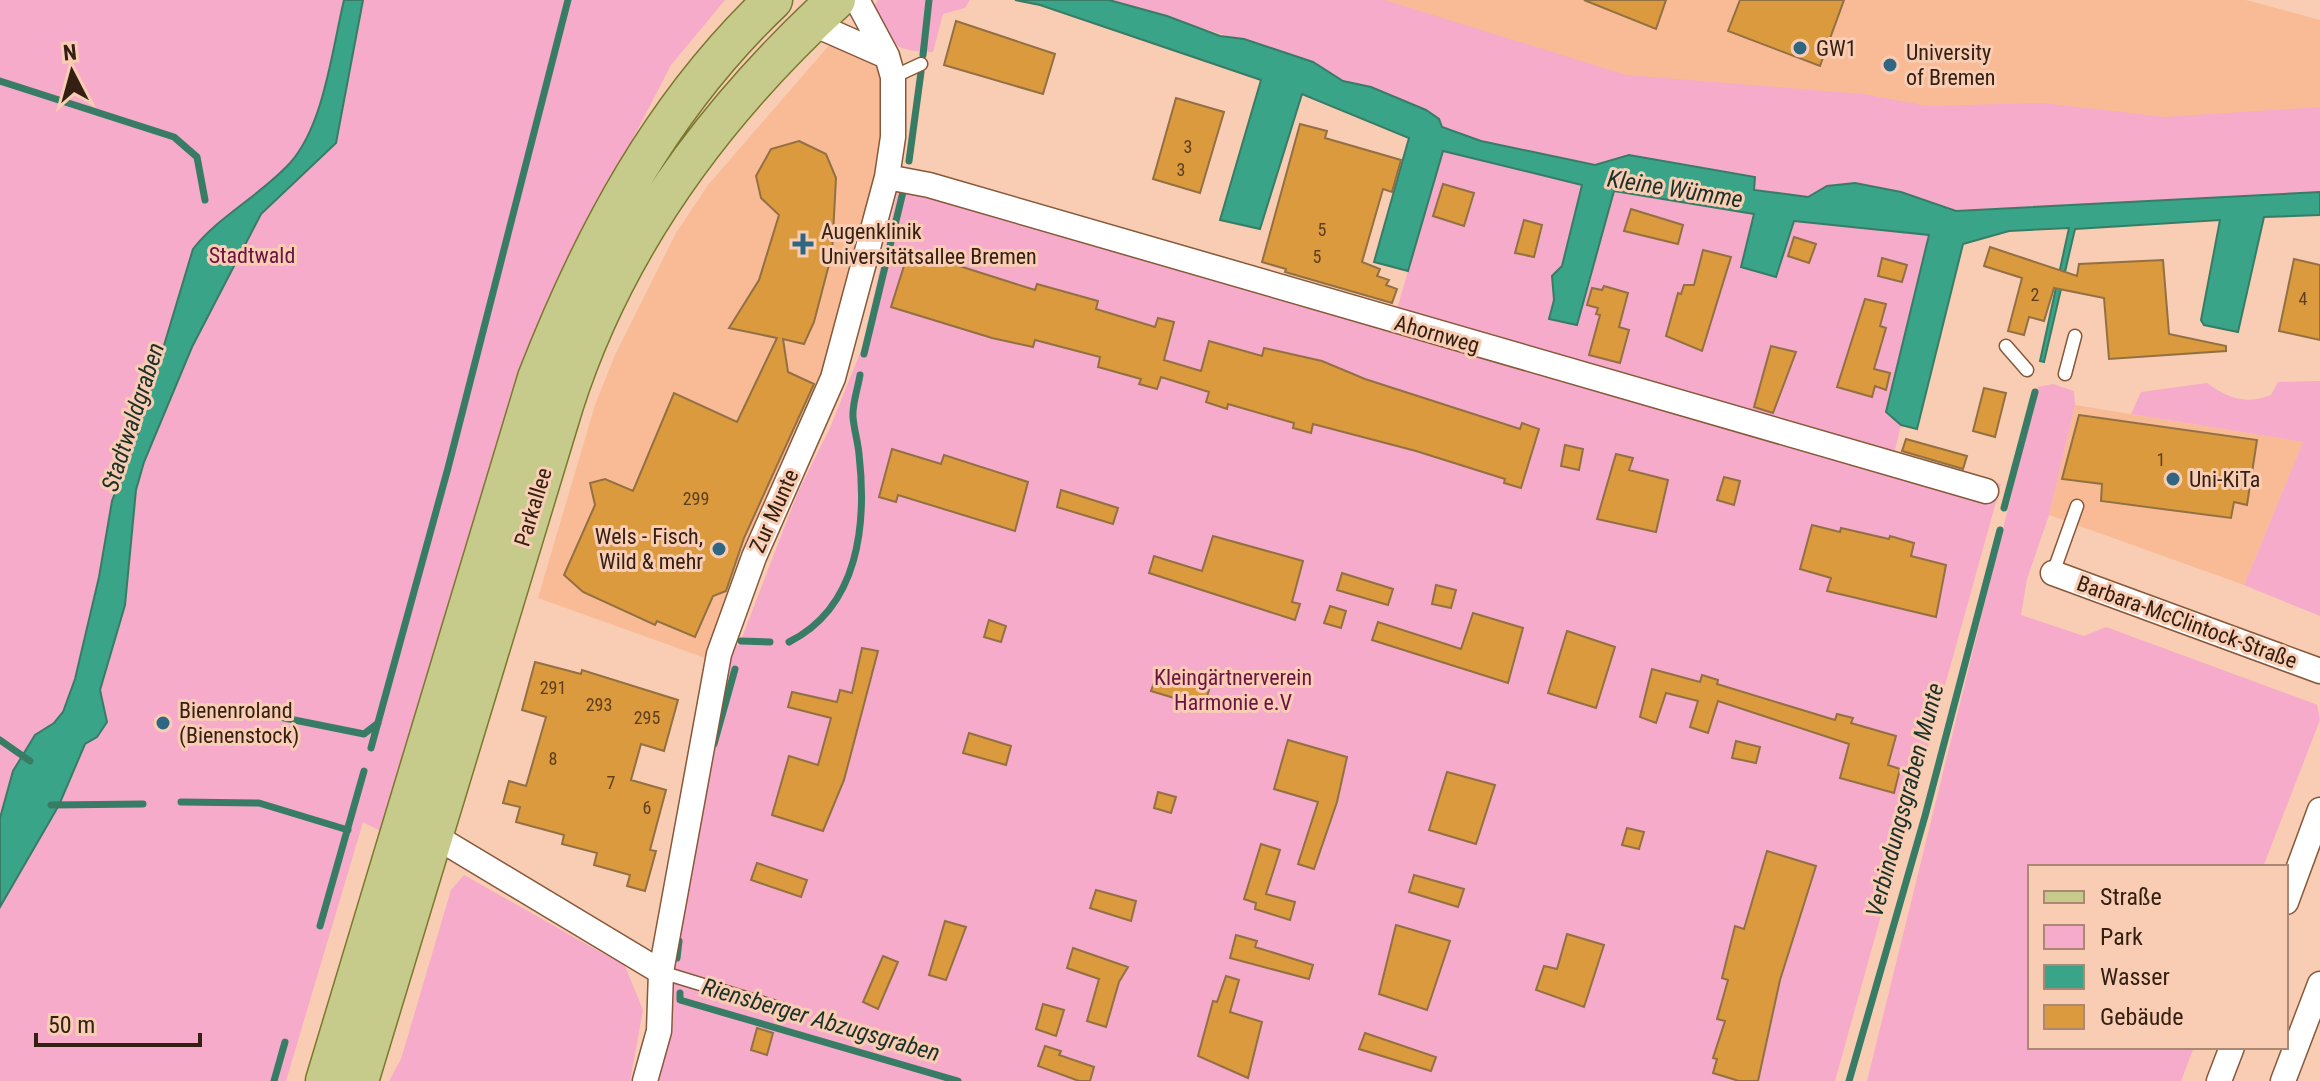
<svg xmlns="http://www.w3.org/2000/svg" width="2320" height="1081" font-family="'Roboto Condensed',sans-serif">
<rect width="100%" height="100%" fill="#f9cdb3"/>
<path fill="#f8bb96" d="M1265,0H2246L2320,20V138L1943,149Z
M837,36L872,49L884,84L883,156L834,346L708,659L538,598L595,405L615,355L676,233L708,185Z
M2075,405L2303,442L2244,585L2049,515Z"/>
<path fill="#f5abc9" d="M0,0H725L671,65L548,303L388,835L363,822L286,1081H0Z
M878,0H970L965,8L943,14L933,52C898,52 885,43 868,15Z
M1109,0H1385L1626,75L1863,94L1928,106L2043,103L2164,117L2320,107V192L1956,211L1901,192L1827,186L1808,197L1754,190L1755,177L1629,155L1595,165L1481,141L1442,127L1426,110L1371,87L1343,81L1313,62Z
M1443,150L1582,185L1755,214L1777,277L1794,221L1930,235L1886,412L1901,425L1893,458L2001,484L1835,1081H654L674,1002L668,961L728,647L739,645L798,492L830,428L862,348L898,190L1397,309Z
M2320,381V616L2244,585L2303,442L2131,414L2141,392L2207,383C2228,398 2245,405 2271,395L2278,382Z
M2053,384L2074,391L2075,405L2049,515L2027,579L2021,615L2084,636L2106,627L2310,702L2317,705L2320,720L2263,867H2030V1047H2194L2181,1081H1867L2038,387Z
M464,875L625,966L643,1010L630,1081H389L401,1059L451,890Z"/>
<path fill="#3aa489" stroke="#387c66" stroke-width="2" d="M344,0H363L336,143L261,214L192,347L144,462L136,490L125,605L100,690L107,722L97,737L85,744L59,805L0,907V818L13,771L35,735L54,723L63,712L75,679L99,577L112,501L137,435L193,249C220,215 261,195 290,163C324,125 332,50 344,0Z
M1015,0H1109L1167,16L1220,36L1244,39L1313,62L1343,81L1371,87L1426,110L1439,119L1442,127L1481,141L1595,165L1629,155L1755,177L1754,190L1808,197L1827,186L1855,183L1901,192L1956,211L2320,192V215L2264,217L2238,332L2204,325L2201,320L2220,220L2075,229L2044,362L2040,361L2069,228L2009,231L1963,244L1917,429L1901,425L1886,412L1929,235L1794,221L1776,277L1741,267L1754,214L1614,191L1577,325L1549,319L1554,300L1552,276L1562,266L1582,185L1443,151L1408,271L1374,262L1409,138L1302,94L1260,229L1220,220L1261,80L1040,5Z"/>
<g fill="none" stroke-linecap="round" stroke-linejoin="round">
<path stroke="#387c66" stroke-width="7" d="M923,55L929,0
M0,81L174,137L197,157L205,200
M909,161L921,72
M864,354L903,192
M2004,508L2035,392
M741,641L770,642
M789,642C859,607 867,524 859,454C858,442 854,430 853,417C852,404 858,388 860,375
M224,712L240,709L364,734L378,723
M0,740L30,761
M714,744L735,669
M371,748L448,468L568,0
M181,802L259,803L348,830
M51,805L143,804
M320,926L364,771
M677,958L679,941
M680,993V1000L958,1081
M274,1081L285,1042
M1849,1081L1925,816L2000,530"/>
</g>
<path fill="#da9a3d" stroke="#937043" stroke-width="2" d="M1584,0H1666L1656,29Z
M1740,0H1844L1820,66L1728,31Z
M956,21L1055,54L1043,94L944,65Z
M1176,98L1224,112L1200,193L1153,179Z
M1300,124L1327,131L1325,138L1401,160L1392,192L1383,189L1362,262L1380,269L1377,276L1389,280L1386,285L1397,289L1392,303L1285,272L1286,269L1262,262Z
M799,141L826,154L836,178L832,253L814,322L804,344L783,339L788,372L814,384L744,538L726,591L713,596L695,637L657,621L655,625L583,592L564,575L595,505L590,483L605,479L633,491L674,393L737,422L777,338L729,328L759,280L779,215L761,198L756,176L771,149Z
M1443,184L1474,193L1464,226L1433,216Z
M1631,209L1683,225L1678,244L1624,231Z
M1524,220L1542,225L1534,257L1515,253Z
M1794,237L1816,244L1809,263L1788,256Z
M1990,247L2077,276L2079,264L2163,260L2169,334L2226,346V351L2109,359L2104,298L2054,288L2044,321L2029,317L2024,335L2008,331L2022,278L1984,266Z
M909,250L1035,290L1037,284L1098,301L1096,309L1155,327L1158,318L1174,322L1164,360L1201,371L1209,341L1262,356L1264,348L1322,361L1365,379L1520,429L1522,423L1539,429L1521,488L1504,483L1505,479L1416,451L1313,424L1311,433L1293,428L1294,423L1228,404L1227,409L1206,402L1209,392L1161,377L1157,389L1139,384L1141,379L1098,367L1100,357L1035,340L1033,347L992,338L891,307Z
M1703,250L1731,257L1702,351L1666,336L1678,293L1681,294L1684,285H1694Z
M1882,258L1907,265L1902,282L1878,276Z
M2294,259L2320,265V340L2279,331Z
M1604,286L1628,293L1619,327L1629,330L1620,363L1589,355L1600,315L1596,314L1598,308L1587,305L1592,288L1602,290Z
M1865,299L1886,304L1880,326L1886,328L1874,369L1890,373L1886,390L1875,386L1872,397L1837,387Z
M1771,346L1796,352L1773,413L1754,407Z
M1984,388L2006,393L1995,437L1973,431Z
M2079,415L2257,440L2247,505L2234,502L2231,518L2101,501L2102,484L2062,479Z
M1906,439L1967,456L1963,469L1902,451Z
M1565,445L1583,449L1579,470L1561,466Z
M892,449L941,464L944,455L1028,482L1015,531L898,495L896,502L879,497Z
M1616,454L1633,458L1629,470L1668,480L1656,532L1597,519Z
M1724,477L1740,481L1734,505L1717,500Z
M1061,490L1118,508L1113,524L1057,507Z
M1812,525L1840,532L1841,528L1889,539L1890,536L1914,543L1911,556L1946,565L1936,617L1827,591L1831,578L1800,569Z
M1213,536L1303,561L1292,602L1300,604L1295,620L1149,573L1154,556L1202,571Z
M1342,573L1393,589L1388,605L1337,590Z
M1436,585L1456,590L1451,608L1432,604Z
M1330,606L1346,611L1341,628L1324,623Z
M1473,613L1523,628L1508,683L1372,640L1378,622L1461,649Z
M989,620L1006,626L1001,642L984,637Z
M1567,631L1615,647L1596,708L1548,693Z
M862,648L878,651L844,780L823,831L772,815L789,756L818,765L831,718L788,707L792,692L837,702L840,690L852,693Z
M535,662L581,674L582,670L678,700L664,751L641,744L631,780L666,790L650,850L656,851L645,891L627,886L630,875L594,865L597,853L562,844L564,835L516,822L520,807L503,803L509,781L526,786L546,717L522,710Z
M1652,669L1700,682L1702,675L1718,680L1717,684L1835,720L1837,714L1853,718L1851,723L1896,736L1888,765L1900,769L1894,793L1840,778L1849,744L1718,701L1708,733L1690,727L1698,701L1666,693L1656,723L1640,717Z
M1157,674L1209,690L1204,707L1151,691Z
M969,733L1011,746L1006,765L963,753Z
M1288,740L1347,757L1337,802L1314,869L1298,864L1318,802L1274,789Z
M1736,741L1760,747L1756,763L1732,758Z
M1447,772L1495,785L1476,844L1429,830Z
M1158,792L1176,797L1171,813L1154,808Z
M1627,828L1644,832L1639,849L1622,845Z
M1261,844L1280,850L1266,894L1295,902L1290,920L1255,909L1256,903L1244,899Z
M1767,851L1816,866L1780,980L1758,1081H1739L1713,1073L1717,1059L1713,1058L1725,1021L1717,1019L1728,980L1722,978L1735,926L1744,929Z
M757,863L807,880L801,897L751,880Z
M1414,875L1464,889L1458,907L1409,892Z
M1096,890L1136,901L1131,921L1090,908Z
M945,921L966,927L946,980L929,975Z
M1396,925L1450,941L1427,1010L1379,994Z
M1567,934L1604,945L1584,1007L1536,990L1544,966L1557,969Z
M1236,935L1257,941L1255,947L1313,965L1309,979L1230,958Z
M1073,948L1128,967L1119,982L1106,1027L1087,1021L1099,979L1067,968Z
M883,956L898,962L878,1009L863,1002Z
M1226,976L1239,980L1230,1012L1262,1022L1248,1078L1198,1056L1213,1001L1217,1002Z
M1043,1004L1064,1010L1056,1036L1036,1029Z
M757,1028L773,1033L767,1055L751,1050Z
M1365,1033L1436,1057L1431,1071L1359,1049Z
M1045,1046L1061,1051L1059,1055L1094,1067L1090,1081H1079L1038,1066Z"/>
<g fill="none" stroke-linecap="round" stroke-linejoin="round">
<defs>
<path id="service" d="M893,77L921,64
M2006,346L2027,370
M2065,374L2075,336
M2053,573L2077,506
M661,972L782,1009"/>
<path id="minor" d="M811,23L886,56
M887,177L929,185L1986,491
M2053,573L2320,671
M433,835L661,972
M2286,902L2320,810
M645,1081L659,1031L661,972L719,654L754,557L833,378L887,177L893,137V77L887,56L857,0
M2219,1081L2232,1047
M2283,1081L2320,984"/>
<path id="primary" d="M325,1081L537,378C592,237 662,105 773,0
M359,1081L564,405C615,246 714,112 836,0"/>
</defs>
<use href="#service" stroke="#87583a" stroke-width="15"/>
<use href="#minor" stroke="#87583a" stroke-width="27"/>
<use href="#primary" stroke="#7a782e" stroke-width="41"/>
<use href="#service" stroke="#fff" stroke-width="12"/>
<use href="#minor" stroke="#fff" stroke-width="24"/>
<use href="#primary" stroke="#c6ca8a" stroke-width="38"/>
</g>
<g fill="#2f6681" stroke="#f9cdb3" stroke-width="3">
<circle cx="1800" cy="48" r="8"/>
<circle cx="1890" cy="65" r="8"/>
<path d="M799 232h8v8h8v8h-8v8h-8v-8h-8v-8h8z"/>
<circle cx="2173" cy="479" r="8"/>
<circle cx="719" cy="549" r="8"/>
<circle cx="163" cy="723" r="8"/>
</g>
<g text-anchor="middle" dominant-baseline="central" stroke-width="6" stroke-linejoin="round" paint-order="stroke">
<g font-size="18" fill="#5e3e1e">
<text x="1188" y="146">3</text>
<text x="1181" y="169">3</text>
<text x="1322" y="229">5</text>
<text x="1317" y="256">5</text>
<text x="2035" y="294">2</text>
<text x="2303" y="298">4</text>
<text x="2161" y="459">1</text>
<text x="696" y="498">299</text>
<text x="553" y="687">291</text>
<text x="599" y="704">293</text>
<text x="647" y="717">295</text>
<text x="553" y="758">8</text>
<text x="611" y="782">7</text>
<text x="647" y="807">6</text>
</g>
<g font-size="22" fill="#342013" stroke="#f9cdb3" text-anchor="start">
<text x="1816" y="48">GW1</text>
<text x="1906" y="52">University<tspan x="1906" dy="25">of Bremen</tspan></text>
<text x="821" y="231">Augenklinik<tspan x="821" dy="25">Universitätsallee Bremen</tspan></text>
<text x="2189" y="479">Uni-KiTa</text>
<text x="703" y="536" text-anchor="end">Wels - Fisch,<tspan x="703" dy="25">Wild &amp; mehr</tspan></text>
<text x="179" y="710">Bienenroland<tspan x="179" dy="25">(Bienenstock)</tspan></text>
</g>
<g font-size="22" fill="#6b1343" stroke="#f9cdb3">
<text x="252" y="255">Stadtwald</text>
<text x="1233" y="677">Kleingärtnerverein<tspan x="1233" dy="25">Harmonie e.V</tspan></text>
</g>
<g font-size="22" fill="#342013" stroke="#f9cdb3">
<text transform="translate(1437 334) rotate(16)">Ahornweg</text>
<text transform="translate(533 507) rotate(-73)">Parkallee</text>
<text transform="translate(774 511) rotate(-66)">Zur Munte</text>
<text transform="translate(2187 622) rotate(20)">Barbara-McClintock-Straße</text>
</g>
<g font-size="24" font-style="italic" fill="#1a312a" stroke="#f9cdb3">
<text transform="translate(1675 189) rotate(9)">Kleine Wümme</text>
<text transform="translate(133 417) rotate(-72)">Stadtwaldgraben</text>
<text transform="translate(1905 800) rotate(-75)">Verbindungsgraben Munte</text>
<text transform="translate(821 1020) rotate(16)">Riensberger Abzugsgraben</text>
</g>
</g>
<rect x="2028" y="865" width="260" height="184" fill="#f9cdb3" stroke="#aa8873" stroke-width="2"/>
<rect x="2044" y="891" width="40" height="12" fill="#c6ca8a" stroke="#aa8873" stroke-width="2"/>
<text x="2100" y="905" font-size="24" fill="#342013">Straße</text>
<rect x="2044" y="925" width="40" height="24" fill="#f5abc9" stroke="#aa8873" stroke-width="2"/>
<text x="2100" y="945" font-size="24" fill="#342013">Park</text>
<rect x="2044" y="965" width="40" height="24" fill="#3aa489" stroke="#aa8873" stroke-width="2"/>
<text x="2100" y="985" font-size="24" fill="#342013">Wasser</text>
<rect x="2044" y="1005" width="40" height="24" fill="#da9a3d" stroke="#aa8873" stroke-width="2"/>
<text x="2100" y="1025" font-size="24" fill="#342013">Gebäude</text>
<g transform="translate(72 72) rotate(354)" stroke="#f9cdb3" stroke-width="6" paint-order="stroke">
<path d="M0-6L14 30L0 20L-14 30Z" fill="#342013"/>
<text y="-12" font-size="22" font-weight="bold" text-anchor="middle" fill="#342013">N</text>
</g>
<path d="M36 1033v12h164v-12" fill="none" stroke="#342013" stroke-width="4"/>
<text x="48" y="1033" font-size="24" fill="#342013" stroke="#f9cdb3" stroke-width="6" paint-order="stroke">50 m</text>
</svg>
